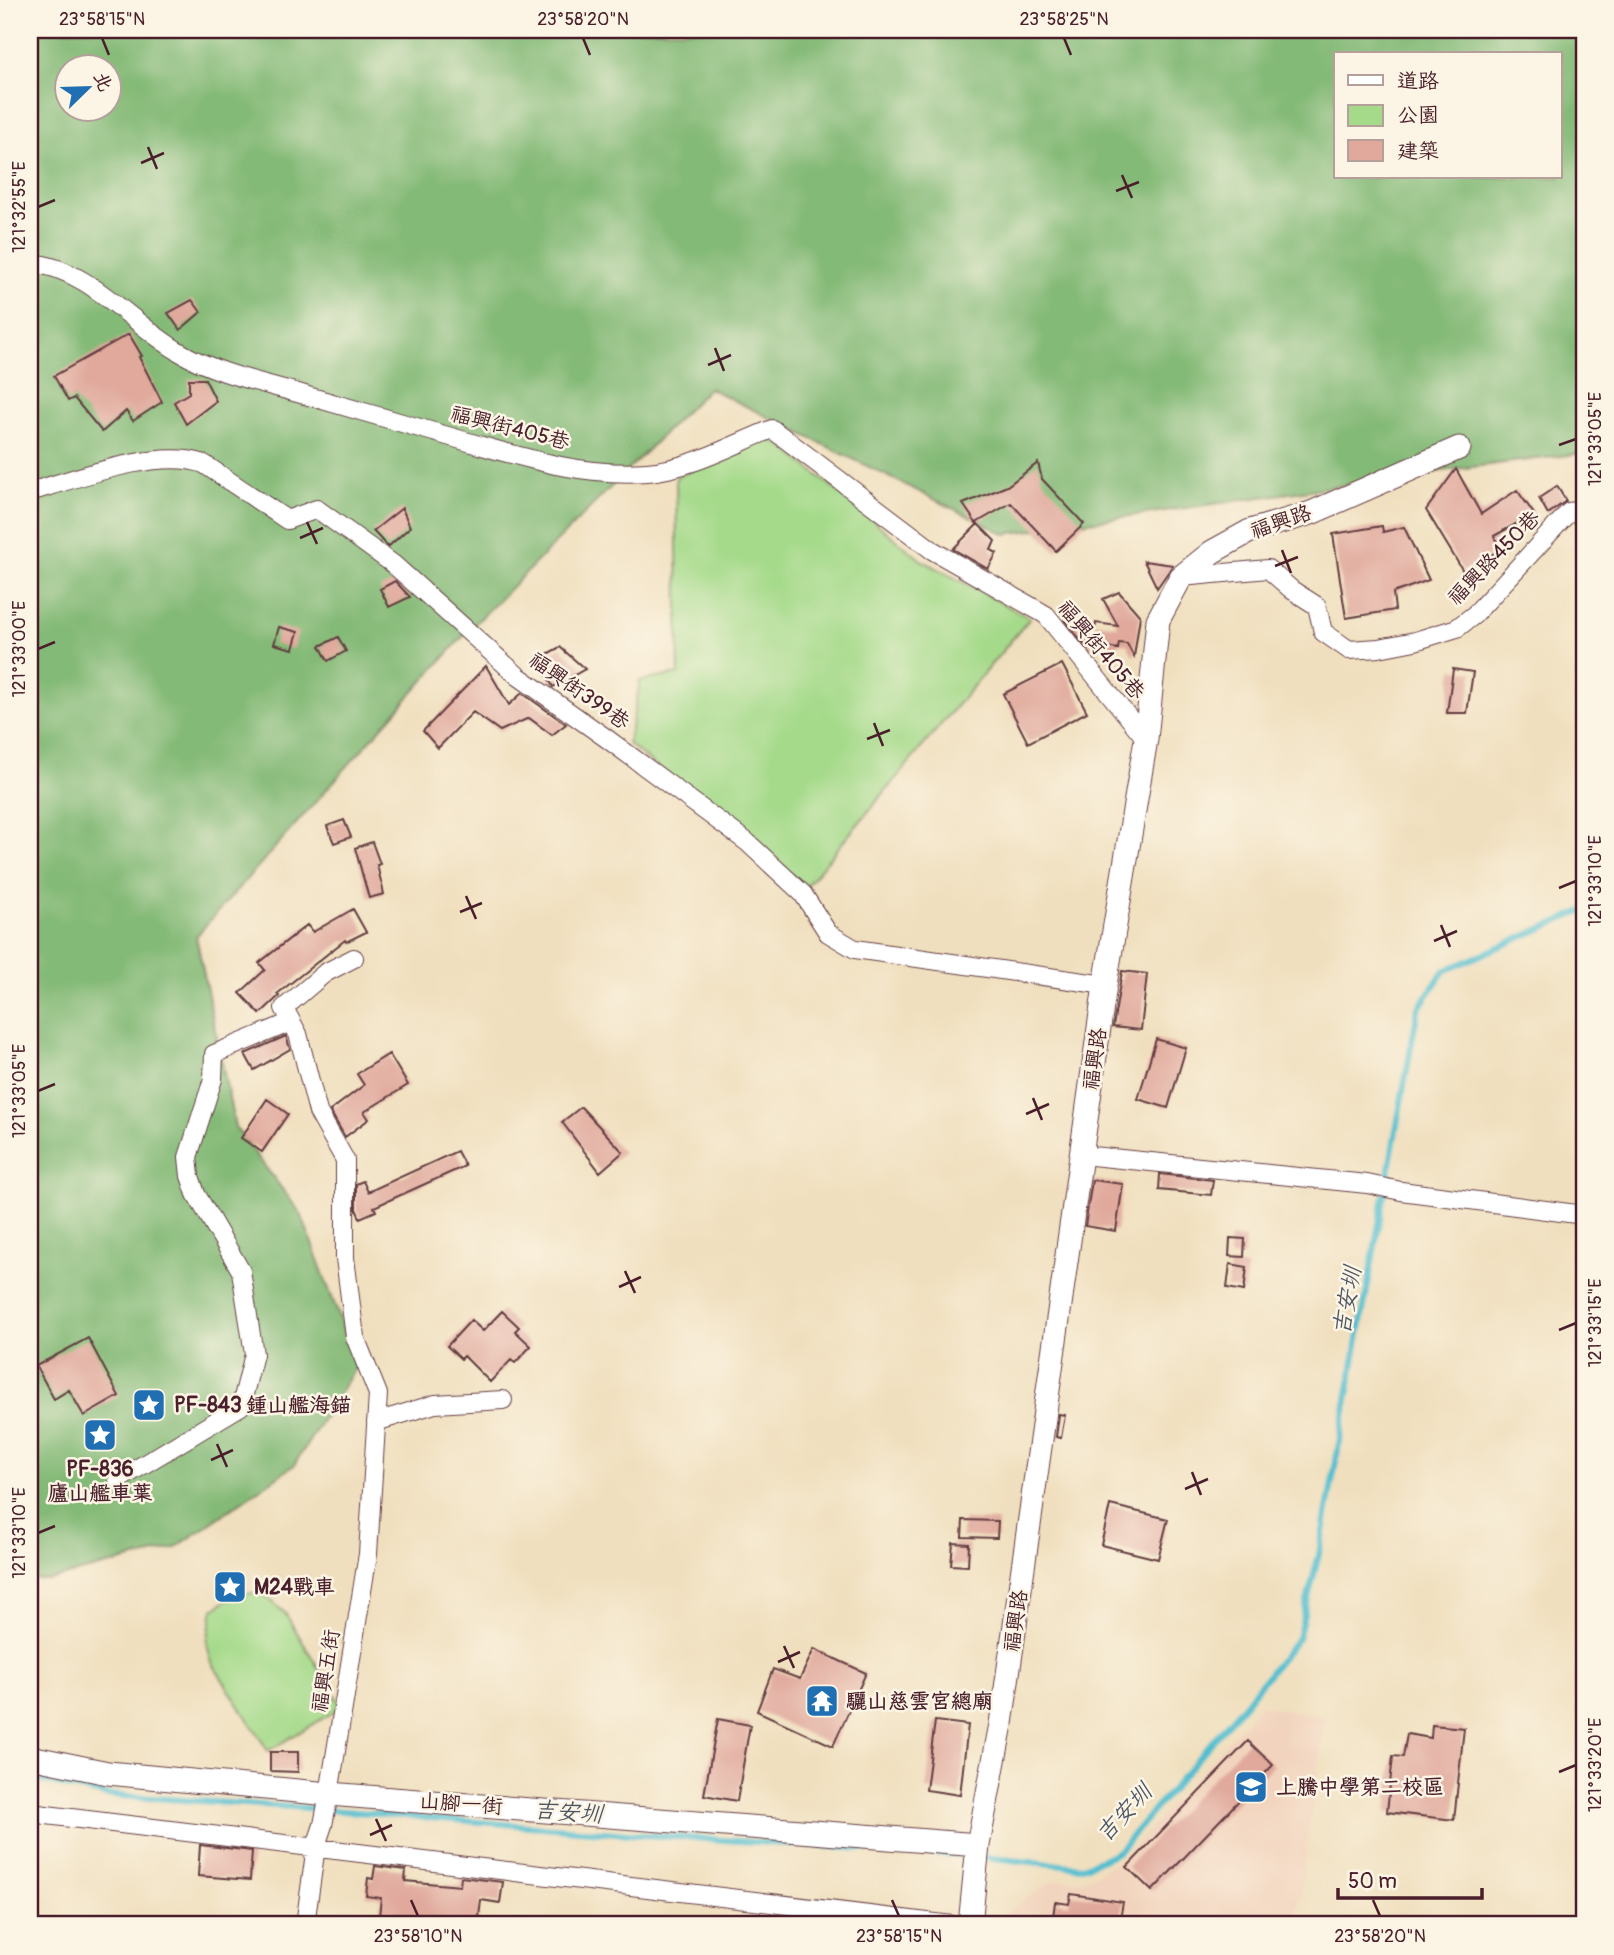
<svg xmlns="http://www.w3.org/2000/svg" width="1614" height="1955" font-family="Pangolin,'LXGW WenKai TC',sans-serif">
<rect width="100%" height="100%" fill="#fcf5e5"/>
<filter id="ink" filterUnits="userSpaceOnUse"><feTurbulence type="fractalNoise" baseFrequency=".0143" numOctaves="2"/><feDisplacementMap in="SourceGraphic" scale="14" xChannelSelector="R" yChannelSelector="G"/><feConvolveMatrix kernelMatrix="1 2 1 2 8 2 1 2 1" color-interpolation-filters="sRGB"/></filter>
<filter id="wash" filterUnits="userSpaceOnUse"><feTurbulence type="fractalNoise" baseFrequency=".00686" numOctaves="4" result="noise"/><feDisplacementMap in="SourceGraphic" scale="28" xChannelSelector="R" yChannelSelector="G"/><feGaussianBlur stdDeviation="1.57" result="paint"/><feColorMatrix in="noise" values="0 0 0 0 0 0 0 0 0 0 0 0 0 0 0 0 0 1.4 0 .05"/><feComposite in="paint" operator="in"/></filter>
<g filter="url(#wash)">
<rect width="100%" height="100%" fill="#f0dfbe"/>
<path fill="#f2d4be" d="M1260,1705L1325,1717L1296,1925H988L1052,1881L1080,1879L1096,1874L1125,1856Z"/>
<path fill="#a6da8b" stroke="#787c5b" stroke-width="2" d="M771,440L780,444L921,560L1030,618L806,886L628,744L640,681L679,674L676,477L753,444Z
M253,1593L267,1597L285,1613L342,1707L268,1751L211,1661L207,1643L213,1609L238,1594Z"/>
<path fill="#84ba77" stroke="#676c51" stroke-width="2" fill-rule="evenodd" d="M30,30H1584V453L1456,469L1005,534L709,388L466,633L196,936L235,1127L301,1214L357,1365L294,1465L175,1548L48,1580L30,1578ZM1336,54H1560V177H1336ZM66,66H108V108H66Z"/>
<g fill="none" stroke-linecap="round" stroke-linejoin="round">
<path stroke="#53becf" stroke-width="6" d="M30,1778L106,1795L307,1808L628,1834L958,1855
M983,1857L1082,1867L1105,1858L1119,1851L1246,1702L1298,1638L1319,1554L1418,1009L1444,971L1584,910"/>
</g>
<g id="blocks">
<path fill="#e0a99c" d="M192,300L201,312L180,330L168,313Z
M129,334L142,356L139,357L162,402L133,421L126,411L102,432L74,398L68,401L54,376Z
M189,379H205L216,401L186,424L174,402L189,393Z
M1038,463L1042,479L1084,524L1056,551L1011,503L976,523L963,504L1007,486Z
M1456,469L1481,514L1517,490L1534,514L1494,536L1501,549L1463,571L1426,510Z
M1557,486L1566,501L1548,514L1539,498Z
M402,508L410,527L388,547L373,531Z
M978,524L995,541L991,550L997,553L988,569L953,549Z
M1382,526L1383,532L1404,527L1429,580L1393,593L1395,610L1346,618L1333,534Z
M1144,561L1173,565L1157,588Z
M395,581L410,597L389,607L380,589Z
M1119,592L1140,616L1134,657L1127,644L1119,643L1118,649L1088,644L1087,648L1065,621L1095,629L1096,623L1118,626L1103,599Z
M279,627L298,632L293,649L274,644Z
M338,637L346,651L328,661L320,646Z
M560,647L585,669L553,687L538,659Z
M1062,664L1087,712L1028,743L1003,694Z
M486,666L509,705L522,693L566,724L552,735L529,718L500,731L473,712L438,748L423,731Z
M1453,669L1473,672L1467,713H1447Z
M344,820L351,837L334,843L327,826Z
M372,842L380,864L377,865L384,894L369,898L355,848Z
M353,909L366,932L346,942L345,940L277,994L279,996L260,1014L240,993L265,970L259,963L307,925L313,932Z
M1122,971L1147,974L1141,1030L1113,1027Z
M286,1036L290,1049L254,1070L245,1054Z
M1156,1039L1186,1048L1168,1108L1138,1099Z
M389,1054L408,1085L364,1112L369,1119L345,1137L330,1111L364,1085L357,1074Z
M267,1099L288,1114L262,1152L241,1138Z
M581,1107L623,1152L600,1172L562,1122Z
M457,1151L465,1166L374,1207L376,1211L360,1218L356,1209V1184L363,1181L368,1192Z
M1160,1174L1213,1180L1211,1195L1159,1190Z
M1092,1180L1123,1184L1116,1231L1085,1226Z
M1230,1238L1245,1239L1244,1257L1229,1256Z
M1230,1264L1247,1267L1244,1291L1227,1288Z
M502,1311L519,1327L515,1331L531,1346L515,1363L511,1360L490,1382L464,1356L461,1359L447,1346L471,1320L483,1331Z
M88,1338L119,1396L84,1416L69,1390L54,1399L36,1366Z
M1059,1414L1065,1415L1061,1438L1056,1437Z
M1110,1505L1168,1519L1158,1559L1101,1545Z
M963,1520L998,1521L997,1538L962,1537Z
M953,1543L969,1544L968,1566L951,1565Z
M814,1649L866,1673L833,1746L757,1711L773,1669L800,1679Z
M718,1719L750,1725L737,1801L704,1795Z
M935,1721L968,1725L960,1795L926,1790Z
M1432,1725L1464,1728L1454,1820L1387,1812L1393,1756L1403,1757L1407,1734L1431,1738Z
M1248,1741L1273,1765L1152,1891L1127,1867Z
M270,1752H298V1772L270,1771Z
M200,1845L252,1851L250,1880L198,1876Z
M375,1866L406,1870L405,1881L460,1886L461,1877L503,1882L500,1903L481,1900L478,1925H378L381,1898L366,1896L368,1878L373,1879Z
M1071,1894L1123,1902L1119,1925H1052L1055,1902L1069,1904Z"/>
</g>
</g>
<g filter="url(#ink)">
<use href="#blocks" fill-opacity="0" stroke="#633c41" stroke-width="2"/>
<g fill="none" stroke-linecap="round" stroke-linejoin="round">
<defs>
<path id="minor" d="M30,263C88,267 130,323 178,351C216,374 265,383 308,396C360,411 413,426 465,441C525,458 584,477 647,472C690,469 732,445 772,429L932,550L1046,615L1146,739
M30,492C75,479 159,447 204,464L287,520L317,509L393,564L518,676L606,738L747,842L803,894L828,933L855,949L1105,985
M1181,577L1268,569L1292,590L1317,606L1323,632L1349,650L1379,648L1415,641L1457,628L1474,615L1569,512L1584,510
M1082,1155L1367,1184L1401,1191L1584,1215
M376,1422L435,1404L503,1400
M118,1480L241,1406L254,1354L241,1271L196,1194L190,1176L188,1157L213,1079L214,1054L291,1022
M30,1813L952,1925
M305,1925L316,1846L323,1825L329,1794L368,1554L378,1394L355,1337L345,1258V1160L318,1112L298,1034L284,1008L325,973L354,958"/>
<path id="tertiary" d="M30,1757L108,1773L329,1794L978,1845
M970,1925L978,1845L1001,1724L1105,985L1146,739L1158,620L1181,577L1212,552L1250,531L1311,513L1459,448"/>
</defs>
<use href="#minor" stroke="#633c41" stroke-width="20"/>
<use href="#tertiary" stroke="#633c41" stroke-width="25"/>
<use href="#minor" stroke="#fff" stroke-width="18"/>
<use href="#tertiary" stroke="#fff" stroke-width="23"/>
</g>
</g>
<path fill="none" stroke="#4a1f2b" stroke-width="2.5" d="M102,38L109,55M583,38L590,55M1064,38L1071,55M148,147L157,169M141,163L164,153M1122,175L1132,198M1116,191L1139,182M38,207L55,200M715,348L724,371M708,365L731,355M1559,445L1576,439M307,522L317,544M300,538L323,528M1282,550L1291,573M1275,566L1298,557M38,649L55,642M874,723L883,746M867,739L890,730M1559,888L1576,881M466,896L476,919M460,912L482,903M1441,925L1450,947M1434,941L1457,931M38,1091L55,1084M1033,1098L1042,1120M1026,1114L1049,1104M625,1271L635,1293M619,1287L641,1277M1559,1330L1576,1323M217,1444L227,1467M211,1460L233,1450M1192,1472L1201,1495M1185,1489L1208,1479M38,1533L55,1526M784,1646L794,1668M778,1662L800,1652M1559,1772L1576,1765M376,1819L386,1841M370,1835L392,1825M411,1900L418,1916M892,1900L899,1916M1373,1900L1380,1916"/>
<defs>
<symbol id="sight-square" viewBox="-11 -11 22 22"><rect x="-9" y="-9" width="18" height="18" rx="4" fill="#1f6fb2" stroke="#fcf5e5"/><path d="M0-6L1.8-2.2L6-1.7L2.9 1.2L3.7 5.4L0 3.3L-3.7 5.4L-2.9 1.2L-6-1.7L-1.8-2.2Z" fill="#fff"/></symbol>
<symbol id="temple-square" viewBox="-11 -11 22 22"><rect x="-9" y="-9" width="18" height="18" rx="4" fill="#1f6fb2" stroke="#fcf5e5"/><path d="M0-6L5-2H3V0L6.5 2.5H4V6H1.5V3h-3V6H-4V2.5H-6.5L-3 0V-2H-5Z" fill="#fff"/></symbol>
<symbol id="school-square" viewBox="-11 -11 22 22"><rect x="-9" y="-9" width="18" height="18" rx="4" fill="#1f6fb2" stroke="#fcf5e5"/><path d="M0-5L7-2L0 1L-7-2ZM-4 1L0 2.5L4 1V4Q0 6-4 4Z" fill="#fff"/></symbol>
</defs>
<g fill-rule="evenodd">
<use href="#sight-square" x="130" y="1386" width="38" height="38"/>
<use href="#sight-square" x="81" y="1416" width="38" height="38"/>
<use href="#sight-square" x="211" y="1568" width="38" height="38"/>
<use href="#temple-square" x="803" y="1682" width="38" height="38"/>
<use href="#school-square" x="1232" y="1768" width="38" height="38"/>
</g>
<g text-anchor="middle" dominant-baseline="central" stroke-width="5" stroke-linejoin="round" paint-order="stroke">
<g font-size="21" fill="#4a1f2b" stroke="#fcf5e5">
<text transform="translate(510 428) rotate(14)">福興街405巷</text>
<text transform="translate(1281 522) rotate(-19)">福興路</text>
<text transform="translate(1494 558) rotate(-46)">福興路450巷</text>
<text transform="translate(1101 650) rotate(50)">福興街405巷</text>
<text transform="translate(579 691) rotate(35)">福興街399巷</text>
<text transform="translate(1095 1059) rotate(-82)">福興路</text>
<text transform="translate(1016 1621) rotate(-82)">福興路</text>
<text transform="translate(326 1671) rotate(-81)">福興五街</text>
<text transform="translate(461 1804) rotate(4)">山腳一街</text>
</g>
<g font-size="21" font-weight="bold" fill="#4a1f2b" stroke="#fcf5e5" text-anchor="start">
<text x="174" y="1405">PF-843 鍾山艦海錨</text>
<text x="100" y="1469" text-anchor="middle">PF-836<tspan x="100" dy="24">廬山艦車葉</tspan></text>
<text x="254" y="1587">M24戰車</text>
<text x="846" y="1701">驪山慈雲宮總廟</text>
<text x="1276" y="1787">上騰中學第二校區</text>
</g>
<g font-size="23" font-style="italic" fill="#4d5764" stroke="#fcf5e5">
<text transform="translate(1347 1301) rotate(-80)">吉安圳</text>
<text transform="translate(568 1812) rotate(4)">吉安圳</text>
<text transform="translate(1124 1813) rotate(-47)">吉安圳</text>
</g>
</g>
<rect width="1614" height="1955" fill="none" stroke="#fcf5e5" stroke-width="77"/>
<rect x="1334" y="52" width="228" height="126" fill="#fcf5e5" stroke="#b59f9b" stroke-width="2"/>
<rect x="1348" y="75" width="35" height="10" fill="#ffffff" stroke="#b59f9b" stroke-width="2"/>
<text x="1397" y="88" font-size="21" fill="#4a1f2b">道路</text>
<rect x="1348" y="105" width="35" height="21" fill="#a6da8b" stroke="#b59f9b" stroke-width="2"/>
<text x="1397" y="122" font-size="21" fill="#4a1f2b">公園</text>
<rect x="1348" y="140" width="35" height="21" fill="#e0a99c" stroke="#b59f9b" stroke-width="2"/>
<text x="1397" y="158" font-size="21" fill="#4a1f2b">建築</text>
<g transform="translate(88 88) rotate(67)"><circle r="33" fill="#fcf5e5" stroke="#b59f9b" stroke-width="2"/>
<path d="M0-5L12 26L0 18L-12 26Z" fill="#1f6fb2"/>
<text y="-10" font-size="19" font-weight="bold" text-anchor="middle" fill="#4a1f2b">北</text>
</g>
<path d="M1338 1888v10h144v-10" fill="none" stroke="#4a1f2b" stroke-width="3.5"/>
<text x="1348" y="1888" font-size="21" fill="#4a1f2b" stroke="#fcf5e5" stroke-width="5" paint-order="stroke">50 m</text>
<rect x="38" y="38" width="1538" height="1878" fill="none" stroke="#4a1f2b" stroke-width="2.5"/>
<g font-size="18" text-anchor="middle" fill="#4a1f2b">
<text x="102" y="25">23°58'15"N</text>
<text x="583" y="25">23°58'20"N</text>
<text x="1064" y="25">23°58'25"N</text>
<text transform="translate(19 207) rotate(-90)" y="6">121°32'55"E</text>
<text transform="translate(1595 439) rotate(-90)" y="6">121°33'05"E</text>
<text transform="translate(19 649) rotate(-90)" y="6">121°33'00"E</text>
<text transform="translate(1595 881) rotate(-90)" y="6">121°33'10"E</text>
<text transform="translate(19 1091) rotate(-90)" y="6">121°33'05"E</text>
<text transform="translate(1595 1323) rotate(-90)" y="6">121°33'15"E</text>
<text transform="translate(19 1533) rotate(-90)" y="6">121°33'10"E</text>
<text transform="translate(1595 1765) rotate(-90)" y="6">121°33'20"E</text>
<text x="418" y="1942">23°58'10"N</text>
<text x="899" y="1942">23°58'15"N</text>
<text x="1380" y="1942">23°58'20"N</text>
</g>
</svg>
